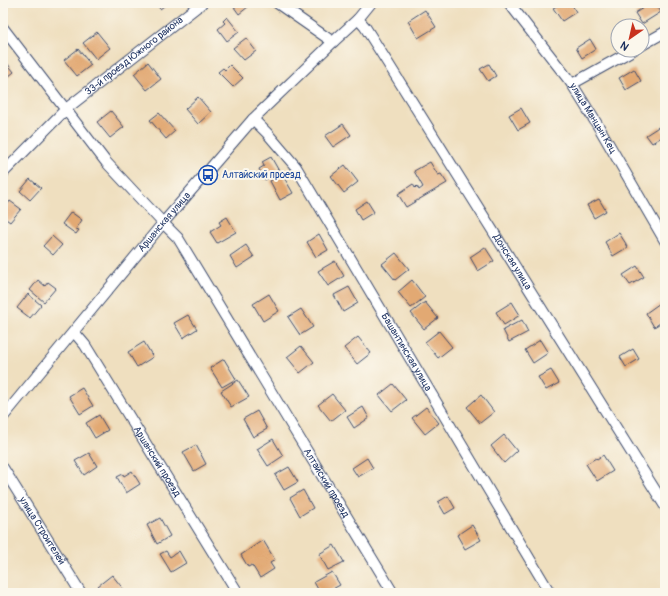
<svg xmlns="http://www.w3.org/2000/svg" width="668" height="596" font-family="Pangolin,sans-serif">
<rect width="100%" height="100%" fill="#fbf7ec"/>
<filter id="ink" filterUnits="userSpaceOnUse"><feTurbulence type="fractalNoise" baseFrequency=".025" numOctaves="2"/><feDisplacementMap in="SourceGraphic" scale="8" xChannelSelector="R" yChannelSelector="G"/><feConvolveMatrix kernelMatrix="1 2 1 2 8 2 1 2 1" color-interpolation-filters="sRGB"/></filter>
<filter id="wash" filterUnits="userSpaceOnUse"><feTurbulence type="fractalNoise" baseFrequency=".012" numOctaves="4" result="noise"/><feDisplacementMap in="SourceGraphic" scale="16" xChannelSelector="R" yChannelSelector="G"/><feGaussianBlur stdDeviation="0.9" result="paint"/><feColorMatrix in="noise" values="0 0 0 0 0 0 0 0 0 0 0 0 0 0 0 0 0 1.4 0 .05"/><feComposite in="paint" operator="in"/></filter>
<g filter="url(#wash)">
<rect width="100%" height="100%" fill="#efdfbf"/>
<g id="blocks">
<path fill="#e2a973" d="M155,3H168L160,9Z
M231,3H253L239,14Z
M562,3H571L576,12L562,21L553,8Z
M651,3H655L661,12L642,24L635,13Z
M425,10L436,27L418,38L408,21Z
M227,17L239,32L227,41L218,29L225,23L223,21Z
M97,32L110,48L96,59L83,43Z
M246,38L256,51L244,60L233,48Z
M590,39L596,49L582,58L576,48Z
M78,49L91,65L77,76L64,60Z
M3,58L14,72L3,81Z
M148,62L161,79L147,90L134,74Z
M489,64L496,76L488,81L480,69Z
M230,65L243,78L233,87L218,72L223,68L225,70Z
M634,69L641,81L626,90L619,78Z
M198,97L211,112L198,124L185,109Z
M521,108L530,123L518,130L509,115Z
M111,111L124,127L110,138L97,122Z
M159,113L175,131L166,139L150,120Z
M343,124L351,135L333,147L325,136Z
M660,126L665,135L652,143L646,135Z
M271,157L279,171L265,180L259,169L264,166L262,162Z
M430,162L438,175L441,174L447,183L406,207L398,194L413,184L415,188L417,186L419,190L423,187L414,171Z
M345,165L358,182L344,193L331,176Z
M282,174L293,193L280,200L270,181Z
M30,179L41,188L30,200L20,191Z
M599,199L606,211L594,218L587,205Z
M10,201L21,209L10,222L3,217V210Z
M367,201L374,212L361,220L355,209Z
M71,212L82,220L76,229L79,230L76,234L62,224Z
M227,217L236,232L217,243L210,232L221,225L219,222Z
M619,233L628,247L613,256L605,242Z
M319,234L328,250L316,257L307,242Z
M52,236L62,245L53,255L43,246Z
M246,245L254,257L237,268L230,256Z
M485,247L494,261L478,271L470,257Z
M396,253L409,269L395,280L382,264Z
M335,261L344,276L328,286L318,271Z
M637,266L644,277L630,285L623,275Z
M38,280L45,286L48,282L56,288L44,302L30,290Z
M412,280L425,297L411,308L398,292Z
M349,287L358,303L343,312L334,295Z
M28,294L41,305L30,318L17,308Z
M269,294L279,311L263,321L253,304Z
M425,302L438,318L424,329L411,313Z
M512,302L520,315L504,325L496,312Z
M660,303L665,311V320L654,327L646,313Z
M301,309L313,327L300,335L288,317Z
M188,315L197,329L183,338L174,323Z
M522,320L528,332L509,342L503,330Z
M439,331L452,347L438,358L425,342Z
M358,337L371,353L357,364L344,348Z
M540,340L548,353L533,363L525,350Z
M144,342L153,357L137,367L128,352Z
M301,346L314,362L300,373L287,357Z
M633,349L639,359L626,367L620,357Z
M224,359L236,379L222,387L210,368Z
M551,370L559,383L546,390L538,377Z
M238,380L249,397L231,407L221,391Z
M393,384L406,400L392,411L379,395Z
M82,388L93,406L80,414L69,396Z
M332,394L345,410L331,421L318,405Z
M481,395L494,412L480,423L467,407Z
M363,407L369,418L354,428L347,417Z
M426,407L439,423L425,434L412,418Z
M257,411L267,429L253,437L243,419Z
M99,415L108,430L95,438L86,423Z
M504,435L517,451L504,463L491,446Z
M273,439L283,456L268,466L257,449Z
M196,445L206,464L194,471L183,452Z
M89,453L97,466L84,475L75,461Z
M603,455L613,471L597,481L586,464L596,458L597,459Z
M367,458L373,468L358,477L352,468Z
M289,467L298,482L284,490L275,475Z
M132,471L140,484L126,493L117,477L123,474L124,476Z
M303,490L313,508L300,516L290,498Z
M448,496L455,508L445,514L438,502Z
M160,518L170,536L157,544L147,525Z
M472,525L481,540L465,549L457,535Z
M263,540L275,560L270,563L274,569L260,578L252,565L248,567L241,555Z
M334,545L344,562L328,570L319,554Z
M166,551L170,557L179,551L186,563L171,572L160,554Z
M332,572L340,585L325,593H320L314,582Z
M112,575L125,591L123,593H104L98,586Z"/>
</g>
</g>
<g filter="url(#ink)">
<use href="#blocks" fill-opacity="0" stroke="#3b496d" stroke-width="1"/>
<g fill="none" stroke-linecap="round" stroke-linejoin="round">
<defs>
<g id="minor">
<path d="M277,3L333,42"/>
<path id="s1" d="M509,3L572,84L600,129L665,241"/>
<path id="s2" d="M358,19L365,27L389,65L665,506"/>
<path id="s3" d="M3,28L106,162L163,223L178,238L393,593"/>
<path d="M642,45L665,32"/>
<path d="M572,84L633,50"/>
<path id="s4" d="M253,119L267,133L296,167L550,593"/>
<path id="s5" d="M3,173L66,109L202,3"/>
<path id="s6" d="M74,332L85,345L238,593"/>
<path id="s7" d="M3,417L163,223L253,119L333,42L358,19L371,3"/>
<path id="s8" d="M3,468L81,593"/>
</g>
</defs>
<use href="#minor" stroke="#3b496d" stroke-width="12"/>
<use href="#minor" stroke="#fff" stroke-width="10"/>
</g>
</g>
<defs>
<symbol id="bus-ring" viewBox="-11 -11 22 22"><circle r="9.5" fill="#fbf7ec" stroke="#1a4fb4" stroke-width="1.5"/><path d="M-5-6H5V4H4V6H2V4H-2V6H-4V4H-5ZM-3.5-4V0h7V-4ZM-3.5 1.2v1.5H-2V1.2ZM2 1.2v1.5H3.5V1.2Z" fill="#1a4fb4"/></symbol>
</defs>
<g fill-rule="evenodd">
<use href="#bus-ring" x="197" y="164" width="22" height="22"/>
</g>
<g text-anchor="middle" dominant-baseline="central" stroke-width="4" stroke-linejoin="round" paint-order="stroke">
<g font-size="10" fill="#1b2f5e" stroke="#fbf7ec">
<text stroke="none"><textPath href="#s5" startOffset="176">33-й проезд Южного района</textPath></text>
<text stroke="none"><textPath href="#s1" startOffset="143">улица Манцын Кец</textPath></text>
<text stroke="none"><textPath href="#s7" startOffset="253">Аршанская улица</textPath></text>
<text stroke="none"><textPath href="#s2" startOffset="288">Донская улица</textPath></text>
<text stroke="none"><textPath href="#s4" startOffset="280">Башантинская улица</textPath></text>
<text stroke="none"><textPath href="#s6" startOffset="154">Аршанский проезд</textPath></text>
<text stroke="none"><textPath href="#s3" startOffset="560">Алтайский проезд</textPath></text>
<text stroke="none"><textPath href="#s8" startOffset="74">улица Строителей</textPath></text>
</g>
<g font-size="10" fill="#164399" stroke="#fbf7ec" text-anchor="start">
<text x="222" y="175">Алтайский проезд</text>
</g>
</g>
<rect width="668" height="596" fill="none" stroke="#fbf7ec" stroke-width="16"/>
<g transform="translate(630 38) rotate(214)"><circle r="19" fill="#fbf7ec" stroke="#a1a7b3"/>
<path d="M0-3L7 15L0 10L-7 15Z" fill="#c8321e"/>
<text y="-6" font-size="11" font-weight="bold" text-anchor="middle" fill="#1b2f5e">N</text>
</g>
</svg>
